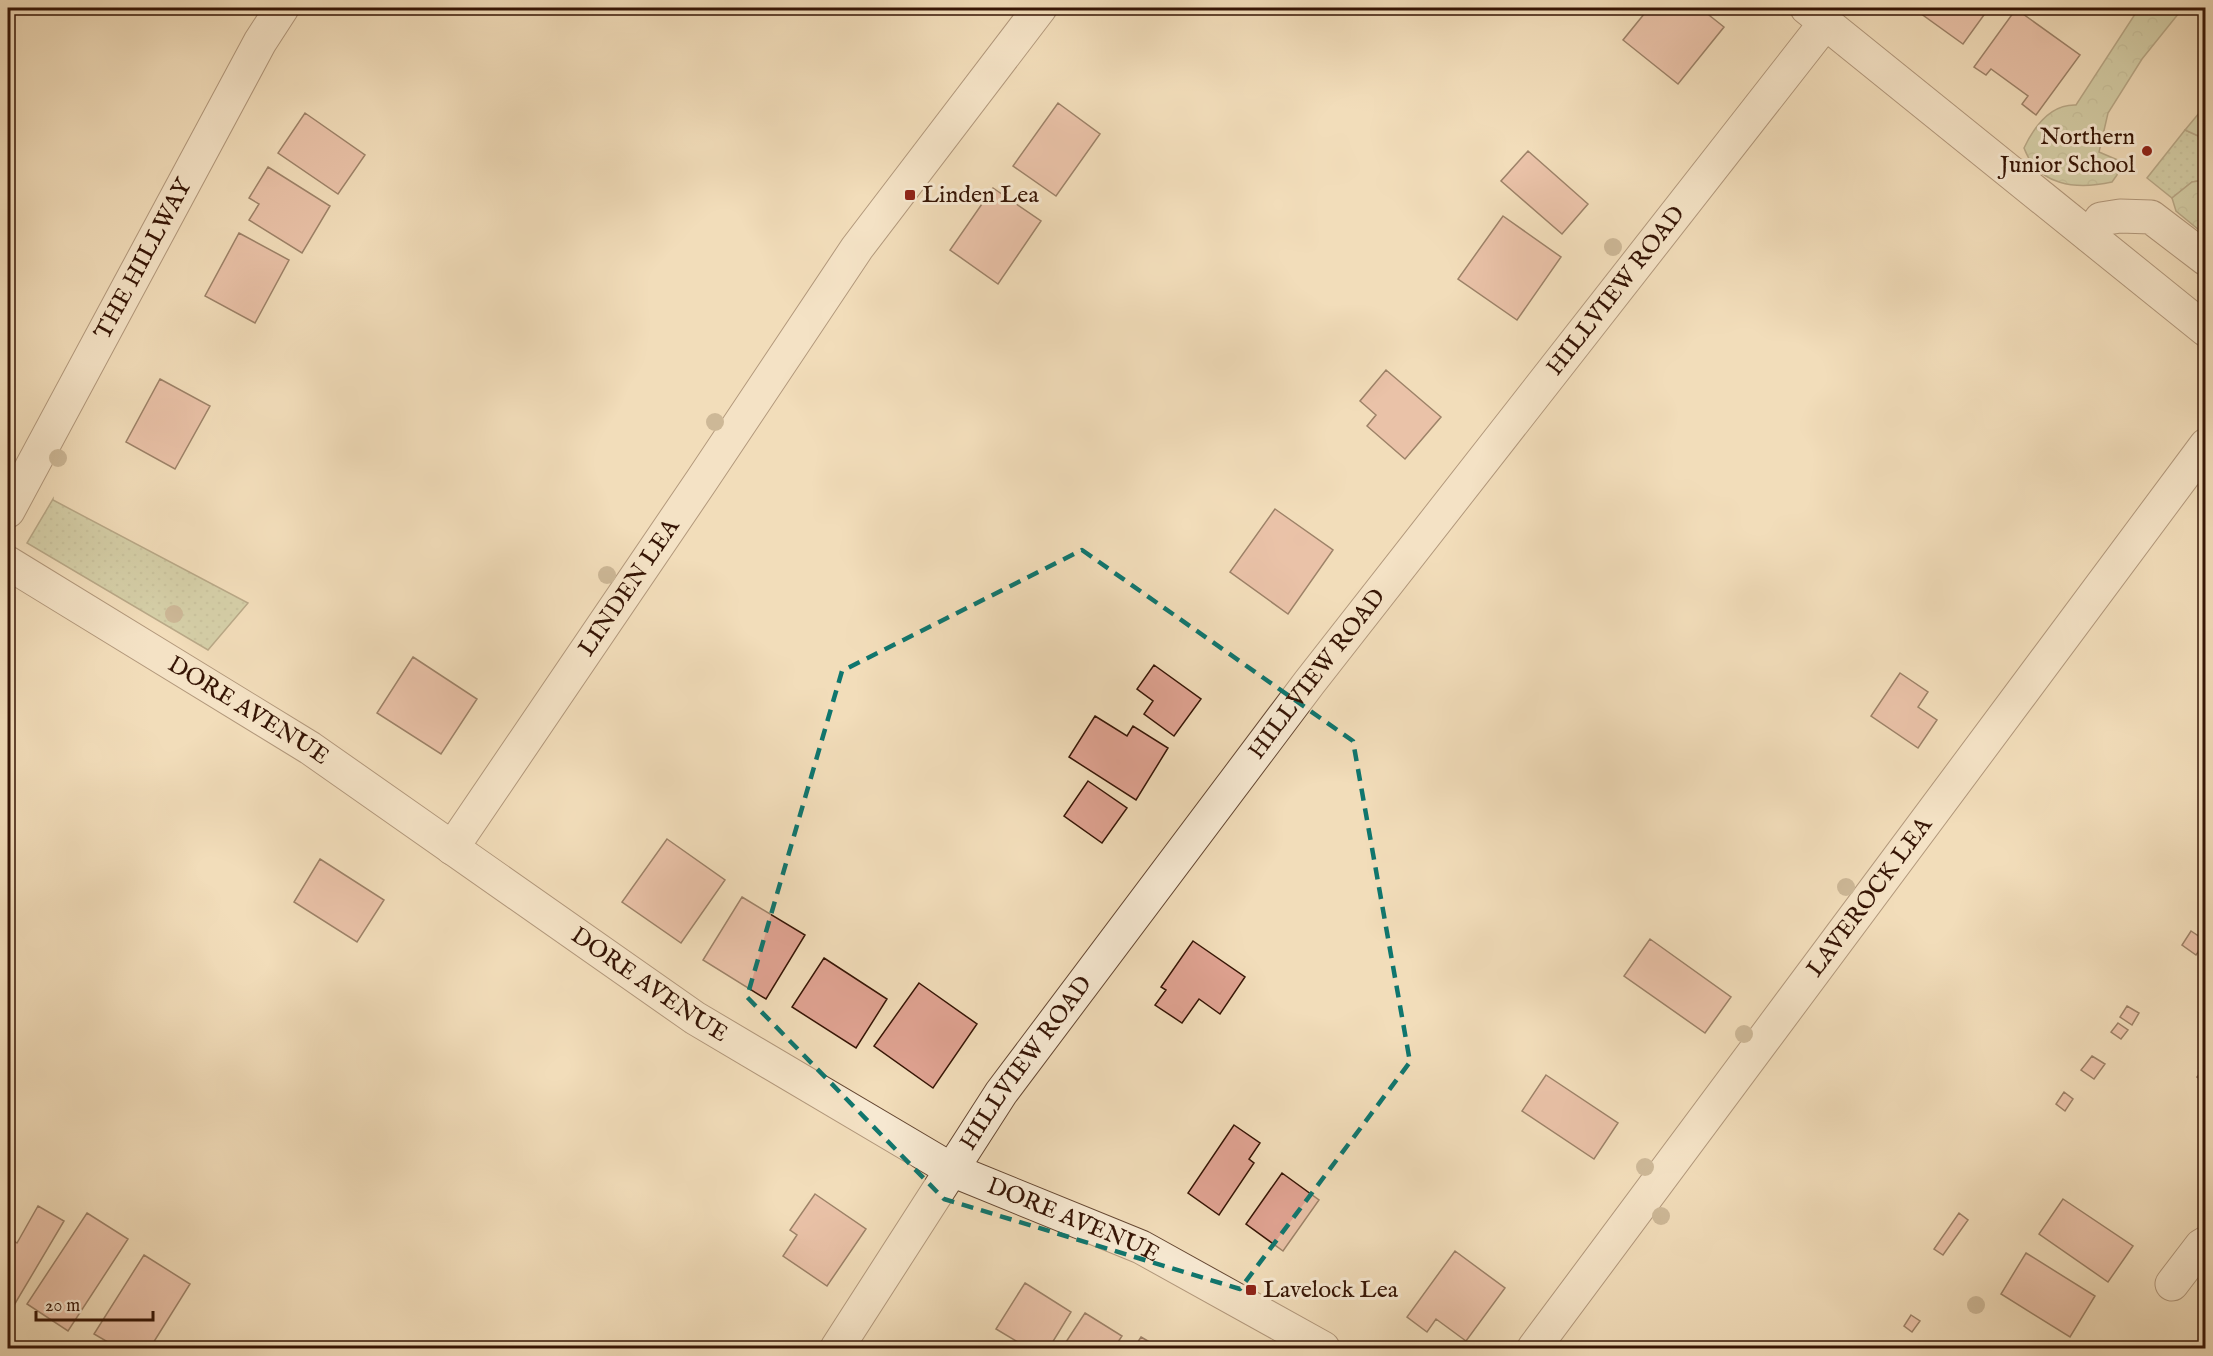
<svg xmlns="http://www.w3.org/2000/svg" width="2213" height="1356" font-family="'IM FELL English',serif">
<defs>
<pattern id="grass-dots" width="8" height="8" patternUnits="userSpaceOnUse" patternTransform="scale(1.5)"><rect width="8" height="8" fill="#b4c295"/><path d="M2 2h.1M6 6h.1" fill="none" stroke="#9ba67f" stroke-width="1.8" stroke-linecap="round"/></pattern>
<pattern id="forest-crowns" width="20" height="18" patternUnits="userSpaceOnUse" patternTransform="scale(1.5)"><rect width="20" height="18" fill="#b4c295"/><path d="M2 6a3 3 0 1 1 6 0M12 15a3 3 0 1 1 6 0" fill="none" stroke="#9ba67f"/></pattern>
</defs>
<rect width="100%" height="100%" fill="#f2ddba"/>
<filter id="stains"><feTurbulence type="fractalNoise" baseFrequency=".00333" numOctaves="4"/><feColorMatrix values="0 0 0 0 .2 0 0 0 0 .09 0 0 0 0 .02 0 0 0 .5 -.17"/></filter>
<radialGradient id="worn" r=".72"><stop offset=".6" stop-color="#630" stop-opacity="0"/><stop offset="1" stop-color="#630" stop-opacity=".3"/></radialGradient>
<path fill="url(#grass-dots)" stroke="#756c4d" stroke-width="1.5" d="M2185,130L2205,139V180L2192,182L2172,198L2147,178Z
M53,499V500L248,603L208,650L27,543Z"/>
<path fill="url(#forest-crowns)" stroke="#756c4d" stroke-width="1.5" d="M2139,8H2183L2142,59L2108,113L2099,152L2120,161L2117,175L2112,182C2076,190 2038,186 2024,148C2034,127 2050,104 2076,105Z
M2205,106L2206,139H2205L2185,130Z
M2205,180H2206L2205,235L2176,211L2172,198L2192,182Z"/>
<path fill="#e0a392" stroke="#361505" stroke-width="1.5" d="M1649,8H1700L1724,27L1678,84L1623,40Z
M1913,8H1989L1963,44Z
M2016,9L2080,55L2036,115L2022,104L2028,96L1991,69L1986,75L1974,67Z
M1058,103L1100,134L1056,196L1013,166Z
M305,113L365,155L338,194L278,153Z
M1528,151L1588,204L1562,234L1501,181Z
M268,167L330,206L302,253L249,220L259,204L249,198Z
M993,188L1041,221L998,284L950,250Z
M1503,216L1561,257L1517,320L1458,279Z
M239,233L289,260L255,323L205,296Z
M1386,370L1441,417L1405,459L1367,426L1376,415L1360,401Z
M160,379L210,406L175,469L126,442Z
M1275,509L1333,550L1288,614L1230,572Z
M413,657L477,699L441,754L377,713Z
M1154,665L1201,699L1174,736L1144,714L1153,701L1137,689Z
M1900,673L1928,692L1918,707L1937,720L1918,748L1871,716Z
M1095,716L1127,736L1133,726L1168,748L1136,800L1069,757Z
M1088,781L1127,808L1102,843L1064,816Z
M667,839L725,880L681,943L622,902Z
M320,859L384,900L357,942L294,902Z
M742,897L805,935L766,999L703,960Z
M2191,931L2206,941L2196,955L2182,945Z
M1650,939L1731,997L1705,1033L1624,976Z
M1193,941L1245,977L1220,1014L1199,999L1182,1023L1155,1005L1166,990L1161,987Z
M824,958L887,999L856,1048L792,1007Z
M919,983L977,1024L933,1088L874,1046Z
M2127,1006L2139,1013L2132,1025L2120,1017Z
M2118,1023L2128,1030L2121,1039L2111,1032Z
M2092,1056L2105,1064L2094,1079L2081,1070Z
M2206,1065V1083L2197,1077Z
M1546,1075L1618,1123L1594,1159L1522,1111Z
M2064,1092L2073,1099L2065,1111L2056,1104Z
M1234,1125L1260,1143L1249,1159L1254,1163L1219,1215L1188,1193Z
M1282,1173L1319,1200L1283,1251L1246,1224Z
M815,1194L866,1229L827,1286L783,1256L797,1235L790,1230Z
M2063,1199L2133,1246L2108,1282L2039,1234Z
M38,1206L64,1221L10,1312L8,1310V1237L17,1243Z
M87,1213L128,1239L68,1331L27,1304Z
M1959,1213L1968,1220L1943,1255L1934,1249Z
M1455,1251L1505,1288L1466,1341L1436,1319L1427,1332L1407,1317Z
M2026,1253L2095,1296L2070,1337L2001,1294Z
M144,1255L190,1284L150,1348H118L94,1334Z
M1025,1283L1071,1312L1049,1348H1028L996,1329Z
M1085,1313L1122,1336L1114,1348H1062Z
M1911,1315L1920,1321L1912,1332L1904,1326Z
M1141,1337L1160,1348H1134Z"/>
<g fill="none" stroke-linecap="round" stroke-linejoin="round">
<defs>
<g id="minor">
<path d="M1807,8L2206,330"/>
<path d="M2090,236L2101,219L2120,216L2151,217L2206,259"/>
<path id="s1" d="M8,511L260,42L282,8"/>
<path id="s2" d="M8,563L310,748L695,1018L952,1170L1141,1247L1323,1348"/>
<path id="s3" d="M452,848L702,480L857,248L1040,8"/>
<path d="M2172,1284L2201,1246L2206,1243"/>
<path id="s4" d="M837,1348L1001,1093L1309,683L1826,22"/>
<path id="s5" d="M1534,1348L2206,445"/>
</g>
</defs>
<use href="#minor" stroke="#654732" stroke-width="35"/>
<use href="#minor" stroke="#f7e9d2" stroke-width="33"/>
</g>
<g fill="#a08c6e">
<circle cx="1613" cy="247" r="9"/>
<circle cx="715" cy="422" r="9"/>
<circle cx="58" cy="458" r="9"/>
<circle cx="607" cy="575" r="9"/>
<circle cx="174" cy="614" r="9"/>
<circle cx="1846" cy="887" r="9"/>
<circle cx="1744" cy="1034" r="9"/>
<circle cx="1645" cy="1167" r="9"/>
<circle cx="1661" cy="1216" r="9"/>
<circle cx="1976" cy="1305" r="9"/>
</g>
<path d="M0 0H2213V1356H0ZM1082,550L1353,741L1410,1062L1240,1289L944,1199L747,997L842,671Z" fill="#f2ddba" fill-opacity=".55" fill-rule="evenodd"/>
<path fill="none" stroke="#0f766e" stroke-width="4.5" stroke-dasharray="12 8" stroke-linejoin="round" d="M1082,550L1353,741L1410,1062L1240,1289L944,1199L747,997L842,671Z"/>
<g fill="#8f2418" stroke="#f7e9d2" stroke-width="2">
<circle cx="2147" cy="151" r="6"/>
<rect x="904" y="189" width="12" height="12" rx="3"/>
<rect x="1245" y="1284" width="12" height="12" rx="3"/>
</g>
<g text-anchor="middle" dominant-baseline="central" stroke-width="6" stroke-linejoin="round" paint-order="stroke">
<g font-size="24" fill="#361505" stroke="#f7e9d2" text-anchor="start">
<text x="2135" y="137" text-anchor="end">Northern<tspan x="2135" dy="28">Junior School</tspan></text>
<text x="922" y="195">Linden Lea</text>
<text x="1263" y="1290">Lavelock Lea</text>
</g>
<g font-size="24" fill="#361505" stroke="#f7e9d2">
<text stroke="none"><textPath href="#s1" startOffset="286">THE HILLWAY</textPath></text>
<text stroke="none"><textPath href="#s4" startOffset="1314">HILLVIEW ROAD</textPath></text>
<text stroke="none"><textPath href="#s3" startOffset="315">LINDEN LEA</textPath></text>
<text stroke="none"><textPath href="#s4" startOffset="828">HILLVIEW ROAD</textPath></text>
<text stroke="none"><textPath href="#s2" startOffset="282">DORE AVENUE</textPath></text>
<text stroke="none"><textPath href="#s5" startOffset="562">LAVEROCK LEA</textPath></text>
<text stroke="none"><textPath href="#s2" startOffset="768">DORE AVENUE</textPath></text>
<text stroke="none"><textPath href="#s4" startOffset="342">HILLVIEW ROAD</textPath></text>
<text stroke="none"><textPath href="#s2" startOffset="1254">DORE AVENUE</textPath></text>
</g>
</g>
<rect width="2213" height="1356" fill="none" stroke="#f2ddba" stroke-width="30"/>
<rect x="9" y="9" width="2195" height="1338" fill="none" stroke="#361505" stroke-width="3"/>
<rect x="15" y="15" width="2183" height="1326" fill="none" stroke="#361505" stroke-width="1.5"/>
<path d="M36 1311v9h117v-9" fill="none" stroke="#361505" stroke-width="3"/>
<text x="45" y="1311" font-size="18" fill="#361505" stroke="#f7e9d2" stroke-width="4.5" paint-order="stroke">20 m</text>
<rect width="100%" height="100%" filter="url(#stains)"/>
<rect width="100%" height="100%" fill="url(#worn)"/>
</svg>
